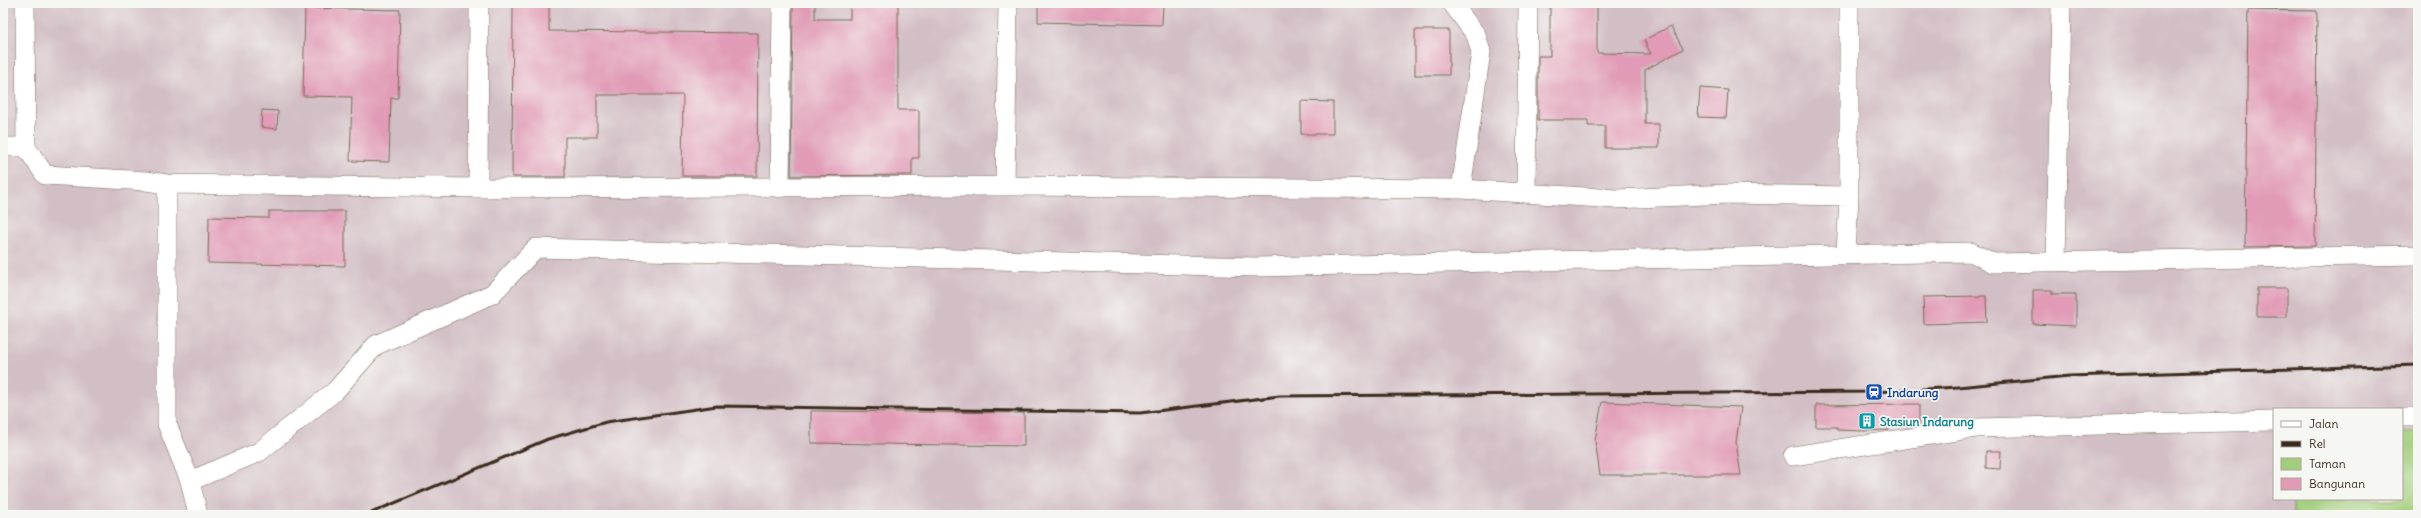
<svg xmlns="http://www.w3.org/2000/svg" width="2421" height="518" font-family="Delius,sans-serif">
<rect width="100%" height="100%" fill="#f6f6f2"/>
<filter id="ink" filterUnits="userSpaceOnUse"><feTurbulence type="fractalNoise" baseFrequency=".025" numOctaves="2"/><feDisplacementMap in="SourceGraphic" scale="8" xChannelSelector="R" yChannelSelector="G"/><feConvolveMatrix kernelMatrix="1 2 1 2 8 2 1 2 1" color-interpolation-filters="sRGB"/></filter>
<filter id="wash" filterUnits="userSpaceOnUse"><feTurbulence type="fractalNoise" baseFrequency=".012" numOctaves="4" result="noise"/><feDisplacementMap in="SourceGraphic" scale="16" xChannelSelector="R" yChannelSelector="G"/><feGaussianBlur stdDeviation="0.9" result="paint"/><feColorMatrix in="noise" values="0 0 0 0 0 0 0 0 0 0 0 0 0 0 0 0 0 1.4 0 .05"/><feComposite in="paint" operator="in"/></filter>
<g filter="url(#wash)">
<rect width="100%" height="100%" fill="#eee8d0"/>
<path fill="#d2bec5" d="M3,3H2418V431L2402,432V409H2274V499H2293V515H3Z"/>
<path fill="#a1ce7c" stroke="#6e7c4d" d="M2418,432V515H2293V499H2402V433Z"/>
<g id="blocks">
<path fill="#e19bb6" d="M513,3H549V31L758,33L757,176H682L683,95H597V137H565V177H512Z
M793,3H815V19H850V3H898V110H919V158H912V175L791,176Z
M1038,3H1163L1162,25L1038,22Z
M1550,3H1597V53L1651,54L1644,40L1671,26L1683,49L1645,70V124H1659V148H1605V126H1588V120H1538V56H1550Z
M305,8L400,10L398,98H391L389,162L350,161L352,97L303,96Z
M2248,10L2317,11L2315,246L2245,247Z
M1415,30H1449V75H1415Z
M1700,88L1728,90L1726,118L1698,117Z
M1301,101L1333,102V134H1301Z
M262,110L278,111L277,129L261,127Z
M269,211H345V266L208,263L209,217L269,218Z
M2257,288H2287V317H2257Z
M2033,290H2052V294H2076V326L2033,324Z
M1986,296L1987,322L1924,324L1923,297Z
M1602,402L1741,407L1736,442L1741,475H1600L1595,440Z
M1919,404V426H1889V430L1864,431L1837,430V427H1816V405Z
M811,411L1024,413V446L811,443Z
M1986,451H2001L2000,469L1986,468Z"/>
</g>
</g>
<g filter="url(#ink)">
<use href="#blocks" fill-opacity="0" stroke="#7a6c5c" stroke-width="1"/>
<g fill="none" stroke-linecap="round" stroke-linejoin="round">
<defs>
<path id="minor" d="M25,3L26,147L45,175L146,181L167,184L478,188L1005,186L1461,189L1616,199L1728,194L1849,196
M1452,3L1476,35L1481,52L1461,189
M3,147H26
M167,184V424L190,481L198,515
M1005,186L1008,3
M478,188L479,3
M780,188L782,3
M1526,192L1528,3
M1846,254L1849,196V3
M2056,262L2061,3
M2402,417H2418
M1793,456L1976,428L2274,421
M190,481L259,452L335,391L376,345L492,294L536,248L1256,267L1971,252L1993,263L2418,255"/>
</defs>
<use href="#minor" stroke="#7a6c5c" stroke-width="20"/>
<use href="#minor" stroke="#fff" stroke-width="19"/>
<path stroke="#3b2a1e" stroke-width="3" d="M366,515L548,439L606,422L717,406L1140,413L1280,396L1874,392L1958,387L2069,376L2418,365"/>
</g>
</g>
<defs>
<symbol id="station-square" viewBox="-11 -11 22 22"><rect x="-9" y="-9" width="18" height="18" rx="4" fill="#1a4fb4" stroke="#f6f6f2"/><path d="M-3-6H3Q5-6 5-4V2Q5 4 3 4L4.5 6H3L1.5 4h-3L-3 6H-4.5L-3 4Q-5 4-5 2V-4Q-5-6-3-6ZM-3.5-4v3h7v-3ZM-3.5 1v1.5H-2V1ZM2 1v1.5H3.5V1Z" fill="#fff"/></symbol>
<symbol id="building-square" viewBox="-11 -11 22 22"><rect x="-9" y="-9" width="18" height="18" rx="4" fill="#0f9aa8" stroke="#f6f6f2"/><path d="M-4-6H4V6H1V3H-1V6H-4ZM-2.5-4.3h1.7v1.8h-1.7ZM.8-4.3h1.7v1.8H.8ZM-2.5-1h1.7V.8h-1.7ZM.8-1h1.7V.8H.8Z" fill="#fff"/></symbol>
</defs>
<g fill-rule="evenodd">
<use href="#station-square" x="1864" y="382" width="20" height="20"/>
<use href="#building-square" x="1857" y="411" width="20" height="20"/>
</g>
<g text-anchor="middle" dominant-baseline="central" stroke-width="3.5" stroke-linejoin="round" paint-order="stroke">
<g font-size="12" font-weight="bold" fill="#164399" stroke="#f6f6f2" text-anchor="start">
<text x="1887" y="392">Indarung</text>
</g>
<g font-size="12" font-weight="bold" fill="#0d838f" stroke="#f6f6f2" text-anchor="start">
<text x="1880" y="421">Stasiun Indarung</text>
</g>
</g>
<rect width="2421" height="518" fill="none" stroke="#f6f6f2" stroke-width="16"/>
<rect x="2273" y="408" width="130" height="92" fill="#f6f6f2" stroke="#aba49d"/>
<rect x="2281" y="421" width="20" height="6" fill="#ffffff" stroke="#aba49d"/>
<text x="2309" y="428" font-size="12" fill="#3b2a1e">Jalan</text>
<rect x="2281" y="441" width="20" height="6" fill="#3b2a1e" stroke="#aba49d"/>
<text x="2309" y="448" font-size="12" fill="#3b2a1e">Rel</text>
<rect x="2281" y="458" width="20" height="12" fill="#a1ce7c" stroke="#aba49d"/>
<text x="2309" y="468" font-size="12" fill="#3b2a1e">Taman</text>
<rect x="2281" y="478" width="20" height="12" fill="#e19bb6" stroke="#aba49d"/>
<text x="2309" y="488" font-size="12" fill="#3b2a1e">Bangunan</text>
</svg>
